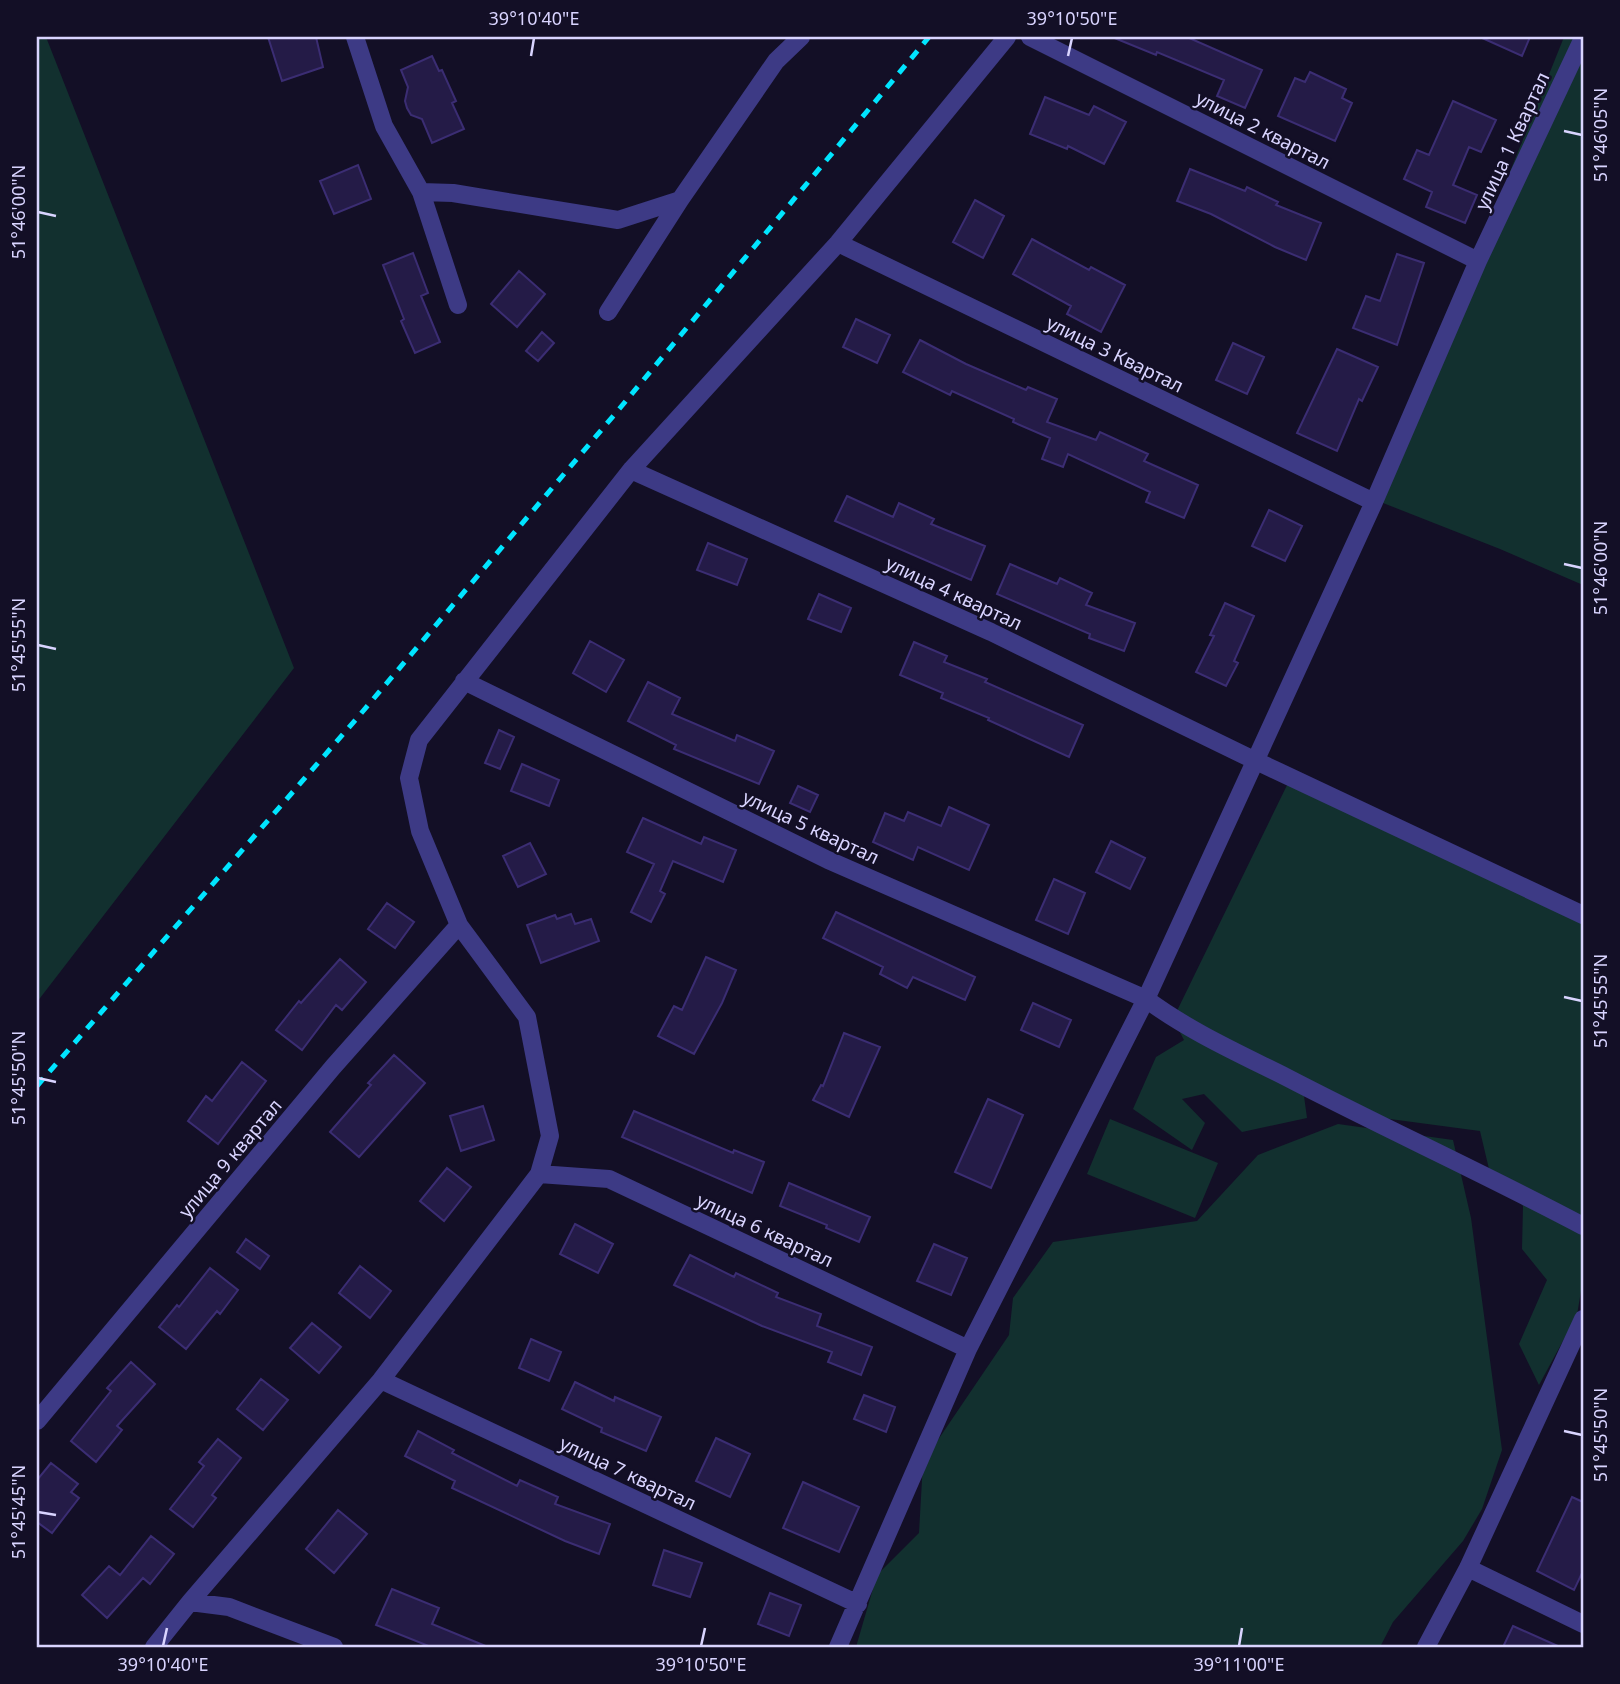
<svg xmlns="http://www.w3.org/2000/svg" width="1620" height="1684" font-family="'Noto Sans',sans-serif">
<rect width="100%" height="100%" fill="#130f26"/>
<path fill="#12302f" d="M37,37H46L294,668L37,1002Z
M1564,37H1583V585L1500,549L1378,501Z
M1291,777L1583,915V1279L1577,1315L1539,1385L1519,1344L1547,1280L1522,1249L1523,1206L1489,1169L1480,1131L1375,1117L1304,1096L1307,1118L1242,1132L1204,1094L1182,1099L1205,1123L1192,1150L1133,1109L1156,1057L1184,1040L1173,1019Z
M1110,1119L1218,1163L1195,1218L1087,1174Z
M1338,1124L1453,1140L1471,1218L1502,1450L1482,1509L1463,1541L1393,1622L1380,1647H856L877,1575L919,1533L923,1462L1009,1335L1013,1298L1053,1242L1197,1221L1258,1155Z"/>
<path fill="#241b47" stroke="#3b2d73" stroke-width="2" d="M268,37H316L323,67L282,81Z
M1112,37H1187L1262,70L1245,108L1217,96L1224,80L1157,52L1156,55Z
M1480,37H1530L1522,56Z
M432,56L439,71L442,70L456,101L452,103L464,129L432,143L422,119L411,115L407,108L405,101L408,87L401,70Z
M1310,72L1346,89L1342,98L1352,103L1335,141L1278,116L1295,78L1305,82Z
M1045,97L1089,115L1094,106L1126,122L1104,164L1068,146L1067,149L1030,134Z
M1453,101L1496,120L1481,152L1469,147L1453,185L1477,195L1465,223L1426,207L1432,192L1404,179L1417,150L1429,155Z
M358,165L371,199L334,214L320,181Z
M1190,169L1245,191L1247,187L1278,202L1276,205L1321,223L1306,260L1275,247L1211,214L1177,201Z
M975,200L1004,216L983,258L953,242Z
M1032,239L1089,270L1091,267L1125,285L1101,332L1067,314L1071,306L1013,274Z
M413,253L428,293L421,296L440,342L415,353L401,321L404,319L383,265Z
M1397,254L1424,263L1397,345L1353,328L1366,296L1380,301Z
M519,271L545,294L517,327L491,304Z
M856,319L890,335L877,363L843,347Z
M542,332L554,343L538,361L526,351Z
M920,340L966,364L1026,390L1028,387L1057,399L1047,422L1096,440L1100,432L1148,454L1144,461L1198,485L1184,518L1146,502L1150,492L1068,454L1063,467L1042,459L1050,438L1013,422L1014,419L952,391L950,395L903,372Z
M1233,343L1264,357L1247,394L1216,380Z
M1337,349L1378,367L1362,401L1359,399L1337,451L1297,433Z
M847,496L893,517L899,503L934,519L931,524L985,546L971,580L835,521Z
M1269,510L1302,526L1285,561L1252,546Z
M708,543L747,559L737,585L697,570Z
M1010,564L1057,584L1060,578L1092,593L1086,605L1135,623L1124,651L1089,638L1090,634L997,594Z
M819,594L851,608L841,632L808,619Z
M1225,603L1254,616L1234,661L1238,663L1226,686L1196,672L1214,636L1210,635Z
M590,641L624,660L606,692L573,673Z
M914,642L947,656L944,662L987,679L985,682L1083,725L1069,757L988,720L989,718L941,698L943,693L900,675Z
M648,682L680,698L672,714L735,741L737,735L774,751L759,784L674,749L676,745L628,721Z
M499,730L514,737L500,769L485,763Z
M522,764L559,780L549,806L511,791Z
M798,786L818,795L810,812L790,803Z
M949,807L989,825L969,870L918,847L913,860L873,842L885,813L904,821L908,812L941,826Z
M643,818L701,844L704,837L736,850L723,882L673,861L660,891L665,894L651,922L631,912L654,864L627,852Z
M1111,841L1145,858L1130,889L1096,872Z
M530,843L546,874L518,887L503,856Z
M1054,879L1085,893L1068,934L1036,920Z
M387,903L414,922L395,948L368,929Z
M836,912L975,977L965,1000L913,977L907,988L880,974L883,967L823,938Z
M571,914L575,924L591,919L599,941L541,963L527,925L555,915L557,919Z
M706,957L736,970L722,1003L694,1054L658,1036L674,1006L682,1010Z
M340,959L366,982L342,1010L336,1005L302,1050L276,1030L299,1001L301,1003Z
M1033,1003L1071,1020L1059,1047L1021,1030Z
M844,1033L880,1047L849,1117L813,1100L821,1085L823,1086Z
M394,1055L425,1083L359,1157L330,1132L371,1085L368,1083Z
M242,1062L266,1081L218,1144L188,1121L206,1096L212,1101Z
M988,1099L1023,1115L991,1188L955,1172Z
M483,1106L494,1140L461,1151L450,1116Z
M634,1111L733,1153L734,1150L764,1162L752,1193L622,1137Z
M447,1168L471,1187L444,1221L420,1201Z
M789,1183L870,1217L859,1242L826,1228L827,1225L780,1206Z
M575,1224L613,1244L598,1273L560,1254Z
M246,1239L269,1256L260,1269L237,1252Z
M934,1244L967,1258L951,1295L917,1281Z
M690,1255L734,1277L736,1273L778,1293L776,1297L821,1314L817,1326L872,1347L861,1375L828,1362L832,1352L762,1326L674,1285Z
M360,1266L391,1291L370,1318L339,1293Z
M210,1268L238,1290L220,1314L217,1311L186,1349L159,1327L177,1305L179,1307Z
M312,1323L341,1347L319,1373L290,1348Z
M531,1339L561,1352L549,1381L519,1368Z
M131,1362L155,1384L117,1426L122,1430L96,1462L71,1441L111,1391L107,1388Z
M261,1379L288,1400L263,1430L237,1409Z
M575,1382L614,1401L615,1397L661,1417L646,1451L601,1432L602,1428L562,1409Z
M864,1395L895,1407L886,1432L854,1419Z
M418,1431L454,1450L452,1453L517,1486L520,1480L558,1497L555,1504L610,1524L599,1554L565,1541L452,1488L455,1481L405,1456Z
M716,1438L750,1454L730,1497L696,1481Z
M218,1439L241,1458L212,1495L216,1498L193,1527L170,1509L204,1466L199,1462Z
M51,1463L78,1484L71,1492L79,1498L52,1533L37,1522V1480Z
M803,1482L859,1507L839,1552L783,1528Z
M1572,1497L1583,1502V1571L1574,1590L1537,1571Z
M338,1510L367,1534L334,1573L306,1549Z
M151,1536L174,1554L150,1584L143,1578L107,1618L82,1595L109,1566L120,1575Z
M664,1550L702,1563L690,1597L653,1585Z
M392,1589L439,1608L432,1624L488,1647H431L376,1625Z
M770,1593L801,1605L789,1636L758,1624Z
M1513,1626L1560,1647H1503Z"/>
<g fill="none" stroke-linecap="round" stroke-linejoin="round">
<path stroke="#3d3a85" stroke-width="18" d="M355,37L384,126L421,192L458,305
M1030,37L1478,261
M421,192L453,193L618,220L680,200
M838,243L1374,502
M608,312L680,200L776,61L801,37
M631,470L991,632L1256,761L1583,915
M464,681L828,860L1146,999C1189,1031 1238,1053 1286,1077C1384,1128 1485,1174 1583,1226
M539,1174L609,1179L968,1349
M381,1380L858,1604
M37,1421L333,1067L459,925
M1468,1568L1583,1624
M190,1602L229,1607L334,1647
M154,1647L190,1602L381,1380L539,1174L550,1136L527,1017L459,925L420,831L409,778L419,740L631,470L838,243L1007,37
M838,1647L968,1349L1146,999L1374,502L1478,261L1583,38
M1426,1647L1468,1568L1583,1319"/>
<path stroke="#00e5ff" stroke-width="5" stroke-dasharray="10 9" stroke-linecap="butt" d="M37,1086L358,717L620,408L929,37"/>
</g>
<path fill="none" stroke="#d9d4ff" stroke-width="2.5" d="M531,56L534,38M1068,56L1072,38M1564,131L1582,135M38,212L56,216M1564,564L1582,568M38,645L56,649M1564,997L1582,1001M38,1078L56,1082M1564,1431L1582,1435M38,1512L56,1515M163,1646L167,1628M701,1646L705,1628M1239,1646L1242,1628"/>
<g text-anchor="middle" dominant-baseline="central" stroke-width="5" stroke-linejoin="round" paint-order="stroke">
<g font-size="19" fill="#d9d4ff" stroke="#130f26">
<text transform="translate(1263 130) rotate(27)">улица 2 квартал</text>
<text transform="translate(1512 141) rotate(-65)">улица 1 Квартал</text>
<text transform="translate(1115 354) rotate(26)">улица 3 Квартал</text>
<text transform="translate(954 593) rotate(25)">улица 4 квартал</text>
<text transform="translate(811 827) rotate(25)">улица 5 квартал</text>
<text transform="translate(230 1158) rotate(-50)">улица 9 квартал</text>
<text transform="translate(765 1230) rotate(25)">улица 6 квартал</text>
<text transform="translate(628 1473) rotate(25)">улица 7 квартал</text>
</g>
</g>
<rect width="1620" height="1684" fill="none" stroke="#130f26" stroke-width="77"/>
<rect x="38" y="38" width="1544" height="1608" fill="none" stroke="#d9d4ff" stroke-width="2.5"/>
<g font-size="18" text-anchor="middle" fill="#d9d4ff">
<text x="534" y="25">39°10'40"E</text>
<text x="1072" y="25">39°10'50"E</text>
<text transform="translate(1601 135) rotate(-90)" y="6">51°46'05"N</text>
<text transform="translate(19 212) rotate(-90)" y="6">51°46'00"N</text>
<text transform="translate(1601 568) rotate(-90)" y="6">51°46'00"N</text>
<text transform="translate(19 645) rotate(-90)" y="6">51°45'55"N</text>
<text transform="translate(1601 1001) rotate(-90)" y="6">51°45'55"N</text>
<text transform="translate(19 1078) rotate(-90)" y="6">51°45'50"N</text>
<text transform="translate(1601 1435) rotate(-90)" y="6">51°45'50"N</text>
<text transform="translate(19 1512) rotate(-90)" y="6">51°45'45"N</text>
<text x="163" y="1671">39°10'40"E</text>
<text x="701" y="1671">39°10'50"E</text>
<text x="1239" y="1671">39°11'00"E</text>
</g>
</svg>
